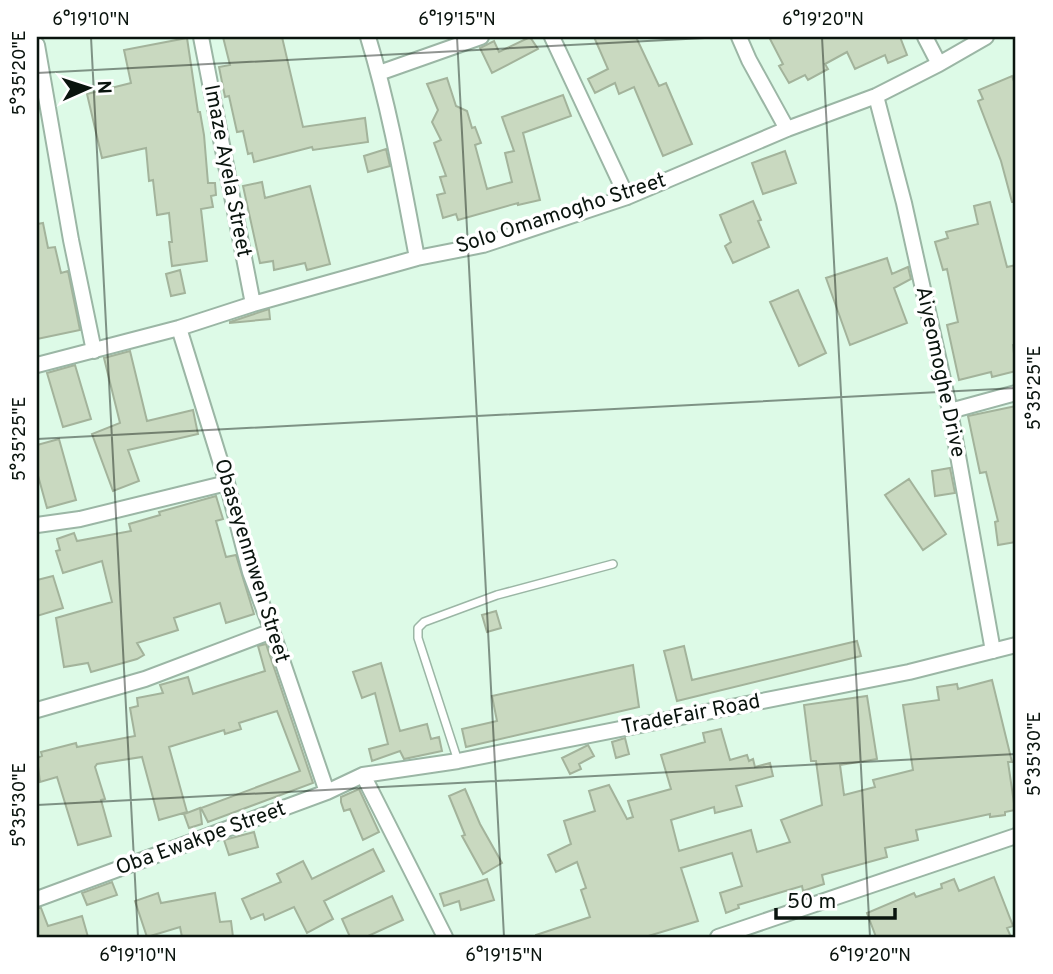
<svg xmlns="http://www.w3.org/2000/svg" width="1053" height="974" font-family="Overpass,sans-serif">
<rect width="100%" height="100%" fill="#ddfae7"/>
<path fill="#c9d9c0" stroke="#a3b39b" stroke-width="2" d="M223,37H282L303,127L365,118L368,142L313,150L312,147L254,162L252,153L248,154L243,131L237,132L229,96L225,97L219,67L230,65Z
M530,37L538,49L492,73L480,48L494,41L499,52Z
M594,37H636L659,86L666,83L692,144L663,156L634,87L619,94L615,83L595,93L588,79L608,69Z
M769,37H900L907,55L888,63L885,55L855,69L847,52L825,64L828,69L808,80L805,75L789,83L779,66L783,64Z
M187,38L198,112H200L204,135L208,183H215L216,195L211,196L213,207L201,209L207,261L172,266L169,242H172L169,213L157,215L153,180L149,181L146,148L102,158L87,94L131,83L124,50Z
M1012,76L1016,87V202H1012L1001,161L978,101L983,99L979,90Z
M447,78L456,106L467,111L472,128L475,127L481,143L475,145L487,189L512,182L505,153L514,151L502,117L563,95L571,116L523,133L540,200L518,205V203L458,220L456,214L443,218L437,195L445,193L440,177L446,176L434,143L441,140L432,122L438,110L427,84Z
M386,149L390,166L368,172L364,156Z
M785,151L796,183L763,194L752,163Z
M262,182L265,198L310,186L330,264L307,270L305,263L274,270L273,261L260,263L243,186Z
M753,201L761,220L758,221L769,247L733,263L725,246L731,242L720,215Z
M990,202L1007,267L1016,265V344L1013,345L1016,371L992,377L991,372L959,380L947,325L958,322L947,269L943,270L935,242L948,238L946,232L978,224L974,206Z
M43,223L48,248L55,247L61,273L68,271L80,330L37,339V224Z
M887,258L892,274L908,267L911,279L894,288L907,323L850,345L826,278Z
M180,270L185,293L171,296L166,274Z
M798,290L826,353L799,366L770,302Z
M269,309L270,319L230,323V322Z
M130,351L147,421L193,410L198,434L128,450L139,481L113,491L92,434L120,423L104,358Z
M75,365L91,419L63,427L47,373Z
M1016,406V542L998,545L995,522L998,521L986,472L980,473L968,416Z
M59,439L76,500L47,508L37,472V445Z
M950,468L955,493L935,496L932,471Z
M909,479L946,534L923,550L885,495Z
M216,496L223,519L216,521L226,557L236,555L254,614L226,623L220,603L174,618L178,630L137,643L144,655L137,659L91,672L88,663L64,667L56,618L112,602L102,561L63,573L56,551L60,550L57,539L74,533L77,541L131,531L129,524L160,515L159,512Z
M53,576L63,608L37,616V580Z
M496,611L501,628L487,632L482,615Z
M857,641L861,656L677,701L664,651L684,646L692,680Z
M266,644L313,783L208,822L201,808L300,771L277,711L239,723L241,729L225,734L224,730L169,747L187,812L159,820L142,757L97,764L95,767L105,799L101,800L111,836L78,845L57,777L40,782L37,758L42,756L41,752L76,743L77,747L135,736L130,708L138,706L137,698L163,693L160,685L188,677L193,694L265,671L258,646Z
M381,663L400,731L427,724L431,739L439,737L442,751L404,759L400,751L372,761L369,749L388,744L375,693L362,698L353,672Z
M633,665L639,707L466,747L462,729L497,721L492,696Z
M992,680L1012,762H1008L1015,810L1005,812V815L990,817V814L916,830L918,840L885,848L887,857L822,875L824,884L803,891L802,886L738,905L739,908L726,913L720,893L742,886L732,853L681,868L698,921L645,937H536V935L590,917L581,890L586,888L577,862L556,872L548,855L571,844L564,821L595,811L589,791L609,785L627,819L633,817L628,801L671,789L661,755L705,742L703,733L721,729L730,760L747,755L749,761L753,759L755,767L770,763L773,776L736,786L742,806L715,813L714,807L671,820L679,851L751,830L757,852L790,842L781,820L822,805L816,761H811L804,705L867,696L877,759L840,765L844,795L875,787L873,780L913,770L903,705L939,700L937,687L957,684L958,689Z
M625,738L629,754L616,758L612,742Z
M588,745L594,756L579,764L581,769L570,774L562,758Z
M359,789L379,832L363,840L350,809L344,811L341,802V797Z
M465,789L480,824L502,863L483,874L462,836L465,835L449,796Z
M200,808L202,824L189,828L184,814Z
M254,832L258,847L229,855L224,840Z
M373,849L384,871L324,901L333,919L307,933L294,907L265,920L263,914L251,919L242,899L281,882L277,874L303,861L312,879Z
M994,877L1013,926L1007,928L1011,937H876L867,913L914,893L916,897L942,888L941,884L954,879L959,891Z
M487,879L494,900L461,910L459,901L444,906L440,894Z
M112,882L117,895L87,905L82,893Z
M158,893L161,903L215,893L220,922L231,921L233,937H182L180,927L147,937L135,901Z
M392,896L403,920L366,937H350L342,919Z
M37,908H41L48,926L82,916L88,937H37Z"/>
<g fill="none" stroke-linecap="round" stroke-linejoin="round">
<defs>
<path id="service" d="M458,761L418,638V628L424,622L497,595L613,564"/>
<path id="minor" d="M201,37L253,304
M368,37C390,109 403,184 417,258
M552,37L627,197
M739,37L749,60L787,129
M925,37L939,64
M37,45L71,240L94,351
M379,73L481,37
M876,96L904,203L950,411L993,651
M179,328L227,483L250,572L272,631L327,792
M37,365L179,328L253,304L417,258L483,245L627,197L787,129L876,96L939,64L986,37
M950,411L1016,393
M37,525L80,519L227,483
M37,710L145,679L272,631
M363,775L445,937
M37,899L327,792L363,775L458,761L909,672L1016,645
M718,937L1016,836"/>
</defs>
<use href="#service" stroke="#9bb6a5" stroke-width="10"/>
<use href="#minor" stroke="#9bb6a5" stroke-width="18"/>
<use href="#service" stroke="#fff" stroke-width="7"/>
<use href="#minor" stroke="#fff" stroke-width="14"/>
</g>
<path fill="none" stroke="#0a140e" stroke-width="2" stroke-opacity="0.45" d="M91,37L138,937M457,37L504,937M822,37L870,937M37,73L724,37M37,439L1016,388M37,805L1016,754"/>
<g text-anchor="middle" dominant-baseline="central" stroke-width="7" stroke-linejoin="round" paint-order="stroke">
<g font-size="21" fill="#0a140e" stroke="#fff">
<text transform="translate(227 171) rotate(79)">Imaze Ayela Street</text>
<text transform="translate(561 214) rotate(-18)">Solo Omamogho Street</text>
<text transform="translate(940 372) rotate(78)">Aiyeomoghe Drive</text>
<text transform="translate(251 561) rotate(73)">Obaseyenmwen Street</text>
<text transform="translate(691 715) rotate(-11)">TradeFair Road</text>
<text transform="translate(201 839) rotate(-20)">Oba Ewakpe Street</text>
</g>
</g>
<rect width="1053" height="974" fill="none" stroke="#ffffff" stroke-width="77"/>
<g transform="translate(88 88) rotate(87)" stroke="#ffffff" stroke-width="5" paint-order="stroke">
<path d="M0-5L12 26L0 18L-12 26Z" fill="#0a140e"/>
<text y="-10" font-size="19" font-weight="bold" text-anchor="middle" fill="#0a140e">N</text>
</g>
<path d="M776 908v10h119v-10" fill="none" stroke="#0a140e" stroke-width="3.5"/>
<text x="787" y="908" font-size="21" fill="#0a140e" stroke="#ffffff" stroke-width="5" paint-order="stroke">50 m</text>
<rect x="38" y="38" width="976" height="898" fill="none" stroke="#0a140e" stroke-width="2.5"/>
<g font-size="18" text-anchor="middle" fill="#0a140e">
<text x="91" y="25">6°19'10"N</text>
<text x="457" y="25">6°19'15"N</text>
<text x="823" y="25">6°19'20"N</text>
<text transform="translate(19 73) rotate(-90)" y="6">5°35'20"E</text>
<text transform="translate(1034 388) rotate(-90)" y="6">5°35'25"E</text>
<text transform="translate(19 439) rotate(-90)" y="6">5°35'25"E</text>
<text transform="translate(1034 754) rotate(-90)" y="6">5°35'30"E</text>
<text transform="translate(19 805) rotate(-90)" y="6">5°35'30"E</text>
<text x="138" y="961">6°19'10"N</text>
<text x="504" y="961">6°19'15"N</text>
<text x="870" y="961">6°19'20"N</text>
</g>
</svg>
